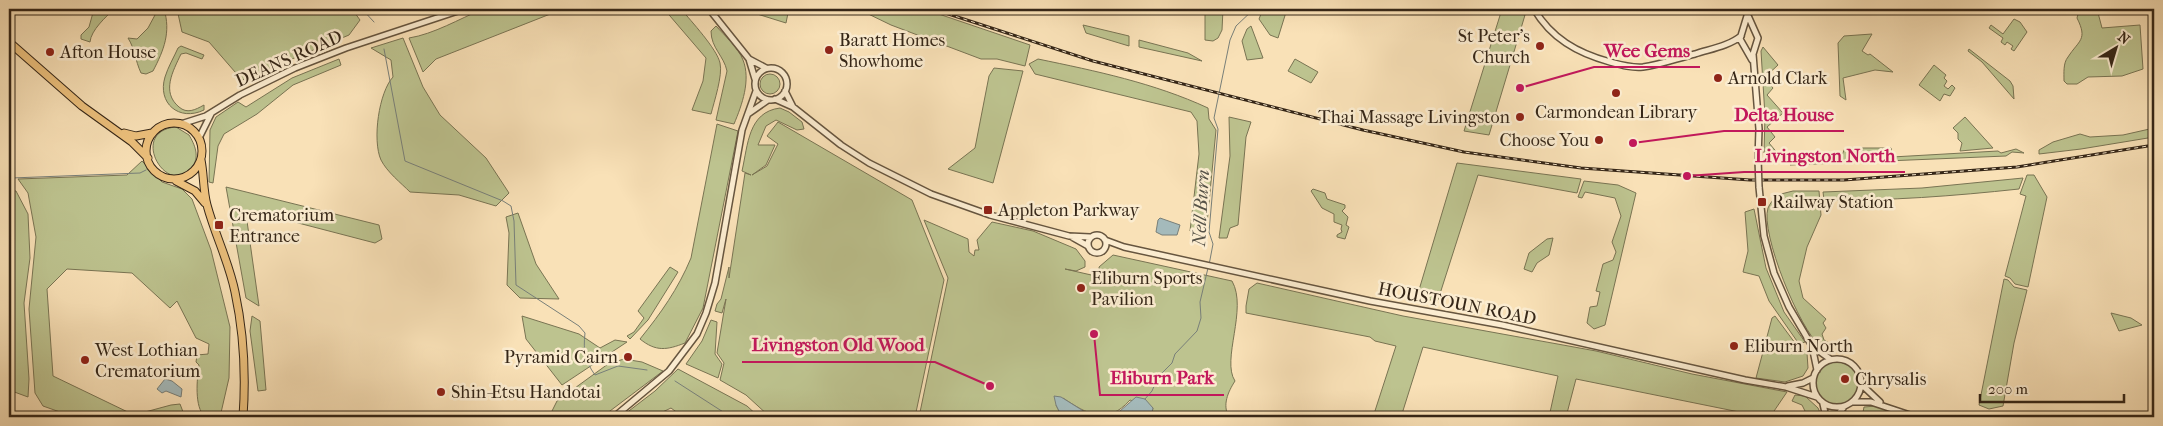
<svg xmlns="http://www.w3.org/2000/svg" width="2163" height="426" font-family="'IM FELL French Canon',serif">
<rect width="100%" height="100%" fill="#f9e1b7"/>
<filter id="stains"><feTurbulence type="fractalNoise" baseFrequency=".004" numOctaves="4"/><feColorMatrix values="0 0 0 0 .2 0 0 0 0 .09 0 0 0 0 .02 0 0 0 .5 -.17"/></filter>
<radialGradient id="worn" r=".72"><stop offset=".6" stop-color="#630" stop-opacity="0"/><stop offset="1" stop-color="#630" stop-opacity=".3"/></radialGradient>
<path fill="#bdc38f" stroke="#797453" d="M94,9H114C106,17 91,30 90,42L81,39V35L89,27Z
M152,9H164C171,32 164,50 153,71L146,74L141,73C135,60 135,49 128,38L137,39L148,28L155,15Z
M177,9H352L360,20L349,35L242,80L209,42L182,32Z
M483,9H563L436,59L423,72L409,38C434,34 459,19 483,9Z
M664,9H681C691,21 717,49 720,63C723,75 714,102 711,114L692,110L703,81L706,58Z
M750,9H792L788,13L786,23L754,13Z
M858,9H924L1030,45L1025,66L997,59H981L891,25Z
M1205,9H1223L1222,30L1218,38L1213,41L1205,40Z
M1263,9H1287L1278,38L1270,35L1259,19Z
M1502,9L1525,15L1489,135L1464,131Z
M2097,9L2102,28L2140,25L2143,69L2122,76L2088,77L2077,84H2067L2064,81C2064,73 2063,63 2068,57C2079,40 2088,40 2077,18L2079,10Z
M2014,19L2020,22L2027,32L2014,51L2011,49L2013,46L2007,42L2005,45L2001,42L2003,38L1989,28L1991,25L2003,34Z
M1083,25L1129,36V46L1086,33Z
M716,26C725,36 738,47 743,60C751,80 742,105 734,124L716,120L727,71C724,56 711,48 711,31Z
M1251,26L1263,58L1247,60L1242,41L1247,29Z
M1872,34L1862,51L1868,55L1870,54L1893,72L1875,70L1843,78L1846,100L1840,96L1838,43L1844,36Z
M403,38L423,87L440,115L486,158L509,193L496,206L459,195L410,192C401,183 387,172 381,160C372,140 379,92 393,77L391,60L371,48Z
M1139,40L1188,53L1202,61L1139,47Z
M181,46L204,55L202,59L186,53L181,54C173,71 161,92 179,107C187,114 195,110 204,105V110C179,122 157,103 165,77C168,67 174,57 178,48Z
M1763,47L1778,65L1764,78L1773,88L1767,95L1783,113L1767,127L1775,137L1769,143L1784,161L1764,153L1765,116L1761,51Z
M1969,49L2010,81L2013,86L2014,99L1982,62L1968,51Z
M339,59L341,65L293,85L257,114L224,134L218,146L213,183L209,182L210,130L216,117L238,102L246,107L292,78Z
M1038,59C1096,71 1154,83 1208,108L1209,119L1216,130L1206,234L1199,235L1190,231L1199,154L1197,121L1191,112L1035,74L1029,64Z
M1295,59L1318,72L1311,83L1288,71Z
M1934,65L1946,75L1944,78L1947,81L1944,86L1948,89L1952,85L1955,88L1950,96L1944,94L1940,101L1919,85Z
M994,68L1023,71L993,183L948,169L975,148L989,76Z
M760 84a10 10 0 1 1 20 0a10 10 0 1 1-20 0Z
M780,108L789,112L802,122L804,129L797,130L776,120L766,126L758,145H775L766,165L752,175L767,166L778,144L767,136L778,122L912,200L944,280L915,417H770L746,395L720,380L724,363L717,353L726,299L722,313L715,311L717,304L721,299L729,267V278L745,173L751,175L742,171C748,145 748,112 780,108Z
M1229,117L1251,122L1246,137L1238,225L1230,228L1227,238H1219L1230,156Z
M1965,117L1993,148L1960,151L1962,143L1958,139V133L1953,128Z
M717,124L738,131L703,308L685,343C667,350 656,352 640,339C661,313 678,289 691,258Z
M176,127L189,135C195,145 200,157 192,167C168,200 127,131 176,127Z
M2154,128V137L2081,149L2039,154V150L2053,142L2080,134L2090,137L2123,135Z
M1845,148H1891L1892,157L1998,151L2001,153L2016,149L2024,153L2012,152L2006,156L1790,165L1798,158L1820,159L1842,155Z
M142,161L162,182L182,189L192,199L211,250L230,327L229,378L220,417H205C194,407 197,379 199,365L196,362L197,355L208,354L209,344L196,338L177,301L170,308L132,273L67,269L47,289L53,376L134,415L171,405L180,404L185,417H74L43,406L35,393L29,309L36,237L28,193L18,179L127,175Z
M1457,163L1581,179L1577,193L1478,175L1438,300H1416Z
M2027,175H2034L2047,197L2028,287L2015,284L2010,278L2005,276L2026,196L2020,194Z
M2023,178L2019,189C1954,196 1889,201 1824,200L1823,192L1922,188Z
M1584,181L1618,185L1636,193L1605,325L1594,329L1587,323L1590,307L1597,306L1600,292L1596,291L1603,264L1613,260L1616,252L1612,242L1621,216L1615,198L1585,192L1582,198L1578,197Z
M226,187L379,225L382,239L375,243L256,212L246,214L259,306L246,298Z
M1313,189L1325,193L1327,199L1345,205V208L1342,211L1348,217L1346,225L1349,227L1345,239L1337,237V235L1342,232L1341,229L1342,225L1334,222V214L1322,208L1311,191Z
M9,190L16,191L28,214L30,258L24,303L29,379L28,397L9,390Z
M1793,191H1819L1821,215L1807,247L1799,281L1803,298L1826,319L1823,323L1826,328L1822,334L1824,340L1832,345L1831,350C1828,349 1823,348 1820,346C1800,330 1760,233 1768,208C1770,203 1774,199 1777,195Z
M1754,209L1766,268L1784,312L1805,342L1799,344L1769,301L1759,276L1743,272L1748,251L1745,212Z
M518,213L536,264L559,299L520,298L507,285L509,233L506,217Z
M924,220L968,239L969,252L974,256L975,250H979L977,240L992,222L1033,231L1076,249L1085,261V267L1076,271L1065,269L1100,277L1099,267L1113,255L1232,281C1248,309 1221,360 1235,381C1228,392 1222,405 1229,417H1151L1153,408L1130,400C1107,426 1087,414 1063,398L1056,405L1062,417H919L948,278Z
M1553,238L1549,255L1537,263L1532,272L1524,269L1529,253L1547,239Z
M670,267L678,272L648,320L630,339L627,336L634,332L644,318L638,311Z
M2004,279L2008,280L2014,287L2027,290L2014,343L2003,406L1989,409L1979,405Z
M1257,283L1403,316L1596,351L1692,374L1787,392L1770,417H1764L1576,379L1566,417H1549L1558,376L1423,347L1401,417H1373L1396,346L1375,341L1370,337L1246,313V306L1249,289Z
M2111,313L2131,318L2142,325L2119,331Z
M252,316L260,321L266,390L258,391L250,331Z
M522,316L579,334L600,348L615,340L627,342L562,385L526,339Z
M1775,316L1795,343L1807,353L1808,368L1803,376L1785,382L1756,378L1772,318Z
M711,320L717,322L715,354L722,364L718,378L686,364L702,341Z
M624,359L642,362L663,371L602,417H549L557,401L608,364Z
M1815 384a22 22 0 1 1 44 0a22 22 0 1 1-44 0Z
M678,369L747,406L759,417H683L671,408L652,417H621L655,391Z
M1795,395L1805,396L1818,408L1822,417H1808L1802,405L1792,401Z
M1876,406L1906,417H1869L1863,412L1864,407Z"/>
<path fill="#a4babb" stroke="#787f79" d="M1160,218L1180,225L1177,235H1162L1156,232L1158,220Z
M165,379L172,381L182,389L181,397L166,391L162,393L157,389Z
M1054,396L1061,397L1085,412L1099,416L1120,411L1136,397L1145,399L1153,408L1151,417H1062L1056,405Z"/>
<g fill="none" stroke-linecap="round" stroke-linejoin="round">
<path stroke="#787f79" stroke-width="1" d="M362,9L374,22
M384,49L405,161L503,201L511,206L514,221L516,285L579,326L585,333C583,351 585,361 595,375L618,366L647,370
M12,178L140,173L146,170
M1209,265L1213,244L1209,232L1218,129L1214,118L1230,40L1236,26L1254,9
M675,381L731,417
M1145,399L1152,391L1158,377L1172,363L1175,354L1197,331L1201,318L1200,302L1208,268"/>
<defs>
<path id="tertiary" d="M709,9L749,59L766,68
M1534,9C1551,38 1577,53 1610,62C1621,65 1631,68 1643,67C1660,65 1678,58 1695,54C1710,49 1729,46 1741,36
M1745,9L1758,38L1753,54L1759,129L1758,159
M1747,16L1740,39L1752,60
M749,59L755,79
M755 84a16 16 0 1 1 32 0a16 16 0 1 1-32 0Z
M785,91L793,107
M775,99L793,107L841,145L869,163L931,194L990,215L1069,236L1090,237
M748,114L768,100
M181,124L206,116L240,95L295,68L346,48L464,9
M199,138L211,114
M1759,187L1764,236L1774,273L1789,307L1812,346L1817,370
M1088 244a9 9 0 1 1 18 0a9 9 0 1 1-18 0Z
M1072,237L1088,246
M1105,240L1124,247L1370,301L1502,325L1745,380L1786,387L1817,397
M1812,346L1830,359
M1813 383a24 24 0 1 1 48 0a24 24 0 1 1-48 0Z
M1862,385L1880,402
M1788,386L1803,383L1813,378
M1853,402H1871L1916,417
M1823,404L1826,417
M614,417L669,371L697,334L706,313L715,283L742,130L756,91
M1836,417L1844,407"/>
<path id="primary" d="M9,42L82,106L132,142L148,158
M146 151a28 28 0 1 1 56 0a28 28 0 1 1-56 0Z
M124,133L136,136L152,133
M201,160C204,175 203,190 207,205C215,235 229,262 235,292C244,334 246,375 243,417
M176,181L195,191L205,203"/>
</defs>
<use href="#tertiary" stroke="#66553f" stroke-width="8"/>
<use href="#primary" stroke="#352617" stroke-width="9"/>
<use href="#tertiary" stroke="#fbecd0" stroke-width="5"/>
<use href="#primary" stroke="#ecc07c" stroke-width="7"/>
<defs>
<path id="rail" d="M933,9L1093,61L1363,130L1464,152L1581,168L1750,180H1844L2017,167L2154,145"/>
</defs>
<use href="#rail" stroke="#352617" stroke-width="3"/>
<use href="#rail" stroke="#fbecd0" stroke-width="1" stroke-dasharray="4" stroke-linecap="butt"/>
<defs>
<path id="tertiary-bridge" d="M1758,159L1759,187"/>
</defs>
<use href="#tertiary-bridge" stroke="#66553f" stroke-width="8" stroke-linecap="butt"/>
<use href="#tertiary-bridge" stroke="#fbecd0" stroke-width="5"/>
</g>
<g fill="#8f2418" stroke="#fbecd0" stroke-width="2">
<circle cx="1540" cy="46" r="5"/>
<circle cx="829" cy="50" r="5"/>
<circle cx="50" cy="52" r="5"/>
<circle cx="1718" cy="78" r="5"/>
<circle cx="1616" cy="93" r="5"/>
<circle cx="1520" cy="117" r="5"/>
<circle cx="1599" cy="140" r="5"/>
<rect x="1757" y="197" width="10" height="10" rx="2.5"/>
<rect x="983" y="205" width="10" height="10" rx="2.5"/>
<rect x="214" y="220" width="10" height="10" rx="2.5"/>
<circle cx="1081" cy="288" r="5"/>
<circle cx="1734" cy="346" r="5"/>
<circle cx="628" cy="357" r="5"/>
<circle cx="85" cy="360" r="5"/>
<circle cx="1845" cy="379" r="5"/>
<circle cx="441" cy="392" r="5"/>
</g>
<g text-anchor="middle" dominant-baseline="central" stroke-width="5" stroke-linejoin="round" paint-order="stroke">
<g font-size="18" fill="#352617" stroke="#fbecd0" text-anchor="start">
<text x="1530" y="36" text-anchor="end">St Peter's<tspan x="1530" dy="21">Church</tspan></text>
<text x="839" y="40">Baratt Homes<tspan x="839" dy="21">Showhome</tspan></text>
<text x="60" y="52">Afton House</text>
<text x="1728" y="78">Arnold Clark</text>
<text x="1616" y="112" text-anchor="middle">Carmondean Library</text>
<text x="1510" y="117" text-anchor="end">Thai Massage Livingston</text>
<text x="1589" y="140" text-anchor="end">Choose You</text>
<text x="1772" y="202">Railway Station</text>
<text x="998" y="210">Appleton Parkway</text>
<text x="229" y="215">Crematorium<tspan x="229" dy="21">Entrance</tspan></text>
<text x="1091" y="278">Eliburn Sports<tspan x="1091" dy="21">Pavilion</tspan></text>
<text x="1744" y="346">Eliburn North</text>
<text x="95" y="350">West Lothian<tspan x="95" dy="21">Crematorium</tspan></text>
<text x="618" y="357" text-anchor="end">Pyramid Cairn</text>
<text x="1855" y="379">Chrysalis</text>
<text x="451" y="392">Shin-Etsu Handotai</text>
</g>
<g font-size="18" fill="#352617" stroke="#fbecd0">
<text transform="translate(289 59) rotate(-24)">DEANS ROAD</text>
<text transform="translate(1457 304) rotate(11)">HOUSTOUN ROAD</text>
</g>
<g font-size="19" font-style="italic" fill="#565248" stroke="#fbecd0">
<text transform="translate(1201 208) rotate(-87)">Nell Burn</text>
</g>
</g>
<path fill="none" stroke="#c2185b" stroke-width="2" d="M1520 88L1594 67H1700M1633 143L1724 131H1844M1687 176L1744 172H1905M990 386L935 362H742M1094 334L1100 395H1224"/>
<g fill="#c2185b" stroke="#fbecd0" stroke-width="2">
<circle cx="1520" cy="88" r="5"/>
<circle cx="1633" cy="143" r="5"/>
<circle cx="1687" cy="176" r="5"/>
<circle cx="990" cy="386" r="5"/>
<circle cx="1094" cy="334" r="5"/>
</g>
<g font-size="19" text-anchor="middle" font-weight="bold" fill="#c2185b" stroke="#fbecd0" stroke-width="5" stroke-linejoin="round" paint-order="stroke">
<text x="1647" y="57">Wee Gems</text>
<text x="1784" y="121">Delta House</text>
<text x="1825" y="162">Livingston North</text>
<text x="838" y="351">Livingston Old Wood</text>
<text x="1162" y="384">Eliburn Park</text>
</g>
<rect width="2163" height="426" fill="none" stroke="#f9e1b7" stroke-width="30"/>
<rect x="10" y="10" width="2143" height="406" fill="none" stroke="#352617" stroke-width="2.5"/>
<rect x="15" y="15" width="2133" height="396" fill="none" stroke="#352617"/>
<g transform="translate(2116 48) rotate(38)" stroke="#fbecd0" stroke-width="4" paint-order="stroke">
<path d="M0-4L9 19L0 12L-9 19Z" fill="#352617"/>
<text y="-8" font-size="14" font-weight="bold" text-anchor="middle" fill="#352617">N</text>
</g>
<path d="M1980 394v8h144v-8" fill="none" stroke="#352617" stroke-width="2.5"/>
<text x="1988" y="394" font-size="15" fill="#352617" stroke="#fbecd0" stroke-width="4" paint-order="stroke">200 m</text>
<rect width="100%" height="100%" filter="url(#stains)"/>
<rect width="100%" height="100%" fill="url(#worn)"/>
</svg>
